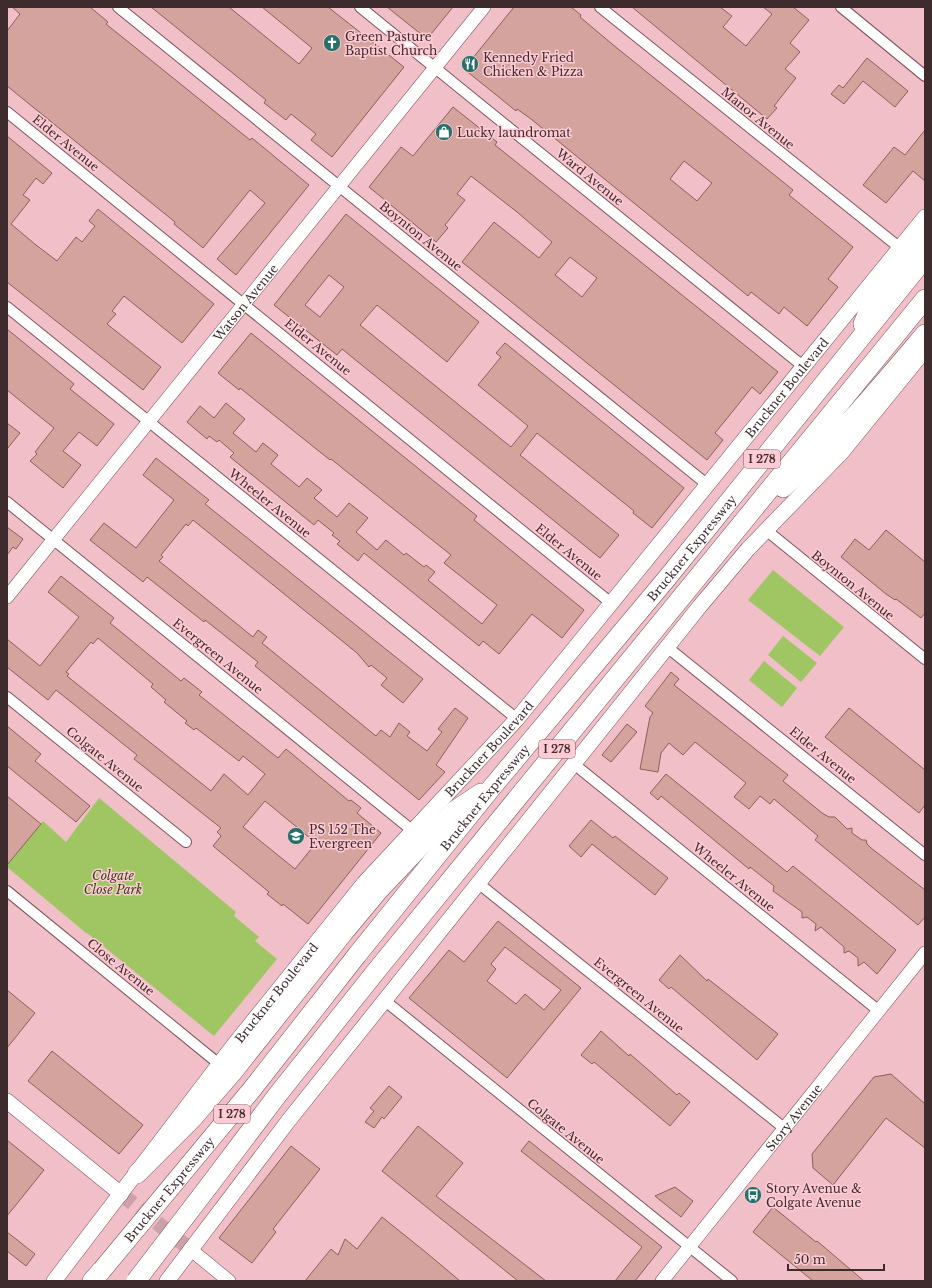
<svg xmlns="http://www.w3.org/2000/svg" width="932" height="1288" font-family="'Libre Baskerville',serif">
<rect width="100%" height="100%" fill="#f1bfc8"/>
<path fill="#9fc663" d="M773,570L844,627L820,656L748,600Z
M783,636L817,663L801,682L768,655Z
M764,661L797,688L782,707L749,680Z
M99,798L236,912L234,916L259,937L255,941L277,959L214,1036L87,933H86L7,867V865L43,821L66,842Z"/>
<path fill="#d4a39d" stroke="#8b5f5a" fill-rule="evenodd" d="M12,7H90L108,22L106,24L157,65L250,140L252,138L309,185L236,275L217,259L265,203L250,190L203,248L174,224L175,222L7,86V31L20,14Z
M151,7H229L299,64L312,48L262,7H328L404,67L332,157L311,140L316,134L291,114L286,120L264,103L266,100Z
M387,7H453L427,39Z
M514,7H571L581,15L580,17L612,44L793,190L789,195L853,247L828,279L838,287L807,326L784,307L779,314L751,292L748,296L531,119L517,109L516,111L464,69ZM684,161L712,183L697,201L670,179Z
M632,7H720L732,16L723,27L746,46L772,14L763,7H793L809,20L790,43L800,52L785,69L796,78L774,106L777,108L767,119Z
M867,58L908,91L895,107L863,81L844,104L831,94L839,85L843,88Z
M453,107L497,142L495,145L778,372L760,394L752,387L733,411L715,433L723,440L707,460L462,262L494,222L539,258L552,242L517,212L471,176L457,194L465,200L445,225L448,228L436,242L369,187L401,147L413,156ZM570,257L597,278L582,297L555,275Z
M925,130V181L913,171L886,203L863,185L894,147L905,155Z
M7,136L52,173L43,184L36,178L23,195L30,200L11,224L36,245L57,261L76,237L82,242L95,226L89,221L98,209L214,304L182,343L124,296L112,311L116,314L107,324L161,367L143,390L7,282Z
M346,214L479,322L447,362L377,305L360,325L511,447L528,426L478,385L501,357L496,353L505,343L684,488L652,528L633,513L634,511L537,433L520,455L619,535L600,558L342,349L337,355L274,305ZM329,275L344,287L320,317L305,305Z
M7,329L74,384L70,389L114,424L97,446L79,432L63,451L81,465L63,488L30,461L37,454L35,452L54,428L7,390Z
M251,333L477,516L474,520L584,610L562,638L532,614L499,654L483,641L479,646L364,553L358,561L337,544L340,541L332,535L334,533L318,520L314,525L230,457L234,453L219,440L217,442L209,436L207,439L187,422L200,406L214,418L226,403L245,419L233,433L256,452L263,443L278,455L271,464L299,487L307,478L322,490L314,498L337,517L349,503L368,518L356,532L377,550L386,540L404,555L406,553L424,567L426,565L435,572L428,580L482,624L497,605L444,563L451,555L331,459L330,460L240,388L239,390L218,373Z
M7,423L20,433L7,449Z
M156,458L209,500L205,504L423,679L403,703L381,685L387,678L371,665L369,667L357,653L193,520L188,526L186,524L161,555L163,557L159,561L253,637L258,630L267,637L262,643L376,736L381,730L390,737L399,723L410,732L407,736L427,751L442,732L438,729L455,708L468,718L436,765L445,772L419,800L255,666L258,662L205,620L204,622L147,577L143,582L90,540L104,523L136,548L174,500L143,475Z
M7,527L23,539L16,549L13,547L7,555Z
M886,530L925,562V613L921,618L896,599L895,600L886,594L841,557L855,539L869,550Z
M61,576L114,618L110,623L181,681L184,678L202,692L199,695L278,758L286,749L349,801L351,800L361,808L357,813L381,833L308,924L283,904L282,906L267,894L269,892L213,846L221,836L217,832L221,828L134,759L137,755L56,690L48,700L7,667V639L40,666L79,617L48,592ZM98,638L153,684L151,687L166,700L164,702L187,721L185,723L194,730L196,728L239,761L243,756L265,774L248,795L224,774L211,791L67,676L69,674L66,672L91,642L93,644ZM265,801L316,843L295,869L243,827Z
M671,672L679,679L674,685L788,775L783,781L822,813L829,817H835L847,829L852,828V833L862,840H866L867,844L871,848L925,890V917L918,925L815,840L818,836L774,799L770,804L760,796L749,809L734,797L746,783L695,742L683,755L669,743L661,753L658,772L640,769L650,717L653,713L645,706Z
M849,708L925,770V805L919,813L825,737Z
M627,724L637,732L611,762L602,755Z
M7,726L41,754L35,761L90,806L76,822L7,766Z
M666,774L787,872L793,866L896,950L877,974L864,962L858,966V958L849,951L844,953V947L821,927L815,931L816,924L807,917L802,918V912L773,891L774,886L750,867L749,869L661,796L658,800L650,793Z
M7,796L41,824L7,865Z
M591,820L613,838L615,836L668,878L655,895L592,844L581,857L569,846Z
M498,921L581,988L507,1078L409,998L449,950L464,962ZM505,947L561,990L544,1010L525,994L516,1004L487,981L496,969L491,964Z
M680,955L707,981L708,979L778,1034L757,1060L671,987L669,989L659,980Z
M7,990L35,1013L7,1048Z
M601,1031L629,1056L630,1054L677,1095L679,1093L690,1102L670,1126L594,1062L592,1064L581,1055Z
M52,1051L143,1125L119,1154L28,1081Z
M891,1074L925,1104V1148L886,1118L833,1185L813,1168L812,1154L874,1077Z
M389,1086L402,1097L384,1119L382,1117L374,1128L365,1122L374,1111L370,1108Z
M418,1126L463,1163L436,1196L546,1281H518L382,1171Z
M7,1140L44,1170L7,1216Z
M529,1141L662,1247L635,1281H615L642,1247L521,1151Z
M291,1146L320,1169L273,1229L276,1232L252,1263L219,1238Z
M675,1187L693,1201L681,1217L655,1196Z
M773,1207L816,1242L817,1241L864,1281H813L753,1232Z
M382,1217L428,1254L460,1281H305L331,1249L338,1255L345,1239L357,1249Z
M7,1232L35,1254L26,1266L7,1251Z"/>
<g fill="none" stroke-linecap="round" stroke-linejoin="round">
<path stroke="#cda1a9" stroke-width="15" stroke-dasharray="15 8" stroke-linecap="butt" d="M121,1194L190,1249"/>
<defs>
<path id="minor" d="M118,7L709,486
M360,7L804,367
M600,7L900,248
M841,7L925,76
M7,112L611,603
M7,307L517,719
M7,502L413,831
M766,530L925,659
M667,647L925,855
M7,697L186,842
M574,764L879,1011
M478,883L784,1128
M7,891L219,1064
M384,1000L732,1281"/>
<g id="tertiary">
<path id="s1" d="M7,597L484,7"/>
<path d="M190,1249L229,1281"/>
<path id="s2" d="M662,1281L925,953"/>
</g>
<g id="secondary">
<path d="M7,1101L121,1194"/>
<path id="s3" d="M54,1281L233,1046L365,882L517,719L925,217"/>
<path d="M167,1281L289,1120L700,606L748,549L842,452L925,350"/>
</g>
<g id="motorway">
<path d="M863,324L872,302L925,235"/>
<path d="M783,488C835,441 880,387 925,334"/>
<path id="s4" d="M357,955L493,786L668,577L925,258"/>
<path d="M137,1174L192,1119L232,1073L344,932L379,890L454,811L481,793"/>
<path d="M208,1187L279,1093L377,970L925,299"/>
<path d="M92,1281L102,1270"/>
</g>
</defs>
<use href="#minor" stroke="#7f555d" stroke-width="12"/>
<use href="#tertiary" stroke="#7f555d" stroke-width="14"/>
<use href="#secondary" stroke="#7f555d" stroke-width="16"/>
<use href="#motorway" stroke="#7f555d" stroke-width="20"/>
<use href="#minor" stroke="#fff" stroke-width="10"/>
<use href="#tertiary" stroke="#fff" stroke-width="13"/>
<use href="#secondary" stroke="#fff" stroke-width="15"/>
<use href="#motorway" stroke="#fff" stroke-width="19"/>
<defs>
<g id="motorway-bridge">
<path id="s5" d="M102,1270L253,1088L357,955"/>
<path d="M136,1281L208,1187"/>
</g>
</defs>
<use href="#motorway-bridge" stroke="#7f555d" stroke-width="20" stroke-linecap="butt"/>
<use href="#motorway-bridge" stroke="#fff" stroke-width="19"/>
</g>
<defs>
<symbol id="church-disc" viewBox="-11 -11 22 22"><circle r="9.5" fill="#277069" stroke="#ffccd5"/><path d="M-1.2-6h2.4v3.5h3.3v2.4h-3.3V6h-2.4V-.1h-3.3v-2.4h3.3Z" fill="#fff"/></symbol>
<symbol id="restaurant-disc" viewBox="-11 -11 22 22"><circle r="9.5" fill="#277069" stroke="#ffccd5"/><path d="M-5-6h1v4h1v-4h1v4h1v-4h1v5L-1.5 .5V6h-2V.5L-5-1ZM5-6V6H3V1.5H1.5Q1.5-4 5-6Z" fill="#fff"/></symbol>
<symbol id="shop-disc" viewBox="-11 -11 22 22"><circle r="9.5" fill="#277069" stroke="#ffccd5"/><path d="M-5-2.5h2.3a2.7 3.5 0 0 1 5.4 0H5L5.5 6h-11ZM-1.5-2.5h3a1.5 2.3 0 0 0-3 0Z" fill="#fff"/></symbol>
<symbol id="school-disc" viewBox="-11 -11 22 22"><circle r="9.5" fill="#277069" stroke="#ffccd5"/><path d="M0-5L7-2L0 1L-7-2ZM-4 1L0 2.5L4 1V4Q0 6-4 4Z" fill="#fff"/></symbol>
<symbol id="bus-disc" viewBox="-11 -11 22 22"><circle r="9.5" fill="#277069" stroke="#ffccd5"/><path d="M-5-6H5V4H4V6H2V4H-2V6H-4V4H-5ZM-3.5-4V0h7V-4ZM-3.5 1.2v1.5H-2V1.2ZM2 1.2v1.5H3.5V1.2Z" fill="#fff"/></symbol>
</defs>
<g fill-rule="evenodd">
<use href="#church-disc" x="322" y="33" width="20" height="20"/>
<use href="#restaurant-disc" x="460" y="54" width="20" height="20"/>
<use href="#shop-disc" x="434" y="122" width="20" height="20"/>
<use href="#school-disc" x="286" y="826" width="20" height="20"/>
<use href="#bus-disc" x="743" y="1185" width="20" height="20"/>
</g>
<g text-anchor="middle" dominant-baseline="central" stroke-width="3" stroke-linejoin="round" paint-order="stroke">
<g fill="#ffccd5" stroke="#785b60" stroke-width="1">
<rect x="744" y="450" width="36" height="18" rx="3"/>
<rect x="539" y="740" width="36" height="18" rx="3"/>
<rect x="214" y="1105" width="36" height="18" rx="3"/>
</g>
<g font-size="11" font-weight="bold" fill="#3e2b2e">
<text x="762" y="459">I 278</text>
<text x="557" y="749">I 278</text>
<text x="232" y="1114">I 278</text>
</g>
<g font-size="12" fill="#3e2b2e" stroke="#ffccd5" text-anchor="start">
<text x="345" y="36">Green Pasture<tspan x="345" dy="14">Baptist Church</tspan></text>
<text x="483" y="57">Kennedy Fried<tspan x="483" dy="14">Chicken &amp; Pizza</tspan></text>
<text x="457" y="132">Lucky laundromat</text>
<text x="309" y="829">PS 152 The<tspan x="309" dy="14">Evergreen</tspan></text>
<text x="766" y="1188">Story Avenue &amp;<tspan x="766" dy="14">Colgate Avenue</tspan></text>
</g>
<g font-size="12" fill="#3e2b2e" stroke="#ffccd5">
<text transform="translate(758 118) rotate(39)">Manor Avenue</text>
<text transform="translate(66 143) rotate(39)">Elder Avenue</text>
<text transform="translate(590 177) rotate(39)">Ward Avenue</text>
<text transform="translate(421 236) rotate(39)">Boynton Avenue</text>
<text stroke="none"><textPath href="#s1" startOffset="379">Watson Avenue</textPath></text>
<text transform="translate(318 347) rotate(39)">Elder Avenue</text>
<text stroke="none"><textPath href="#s3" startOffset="1156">Bruckner Boulevard</textPath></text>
<text transform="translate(270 503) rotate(39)">Wheeler Avenue</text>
<text stroke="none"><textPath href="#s4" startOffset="527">Bruckner Expressway</textPath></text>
<text transform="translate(569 552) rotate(39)">Elder Avenue</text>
<text transform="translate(853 585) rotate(39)">Boynton Avenue</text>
<text transform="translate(218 656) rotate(39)">Evergreen Avenue</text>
<text stroke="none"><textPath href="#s3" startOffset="688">Bruckner Boulevard</textPath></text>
<text transform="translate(823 755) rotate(39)">Elder Avenue</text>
<text transform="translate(105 759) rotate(39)">Colgate Avenue</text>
<text stroke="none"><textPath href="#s4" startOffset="203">Bruckner Expressway</textPath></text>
<text transform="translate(734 877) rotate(39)">Wheeler Avenue</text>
<text transform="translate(121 967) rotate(39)">Close Avenue</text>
<text stroke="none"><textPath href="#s3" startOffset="364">Bruckner Boulevard</textPath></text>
<text transform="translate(639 995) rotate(39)">Evergreen Avenue</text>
<text stroke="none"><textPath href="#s2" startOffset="210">Story Avenue</textPath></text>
<text transform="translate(566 1131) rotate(39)">Colgate Avenue</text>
<text stroke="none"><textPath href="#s5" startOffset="105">Bruckner Expressway</textPath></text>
</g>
<g font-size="12" font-style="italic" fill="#314213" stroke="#ffccd5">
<text x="113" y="875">Colgate<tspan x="113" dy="14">Close Park</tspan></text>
</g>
</g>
<rect width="932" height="1288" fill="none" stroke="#3e2b2e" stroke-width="16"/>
<path d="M788 1264v6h96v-6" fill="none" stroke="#3e2b2e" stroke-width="2"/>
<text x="794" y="1264" font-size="12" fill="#3e2b2e" stroke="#ffccd5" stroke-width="3" paint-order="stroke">50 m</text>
</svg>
